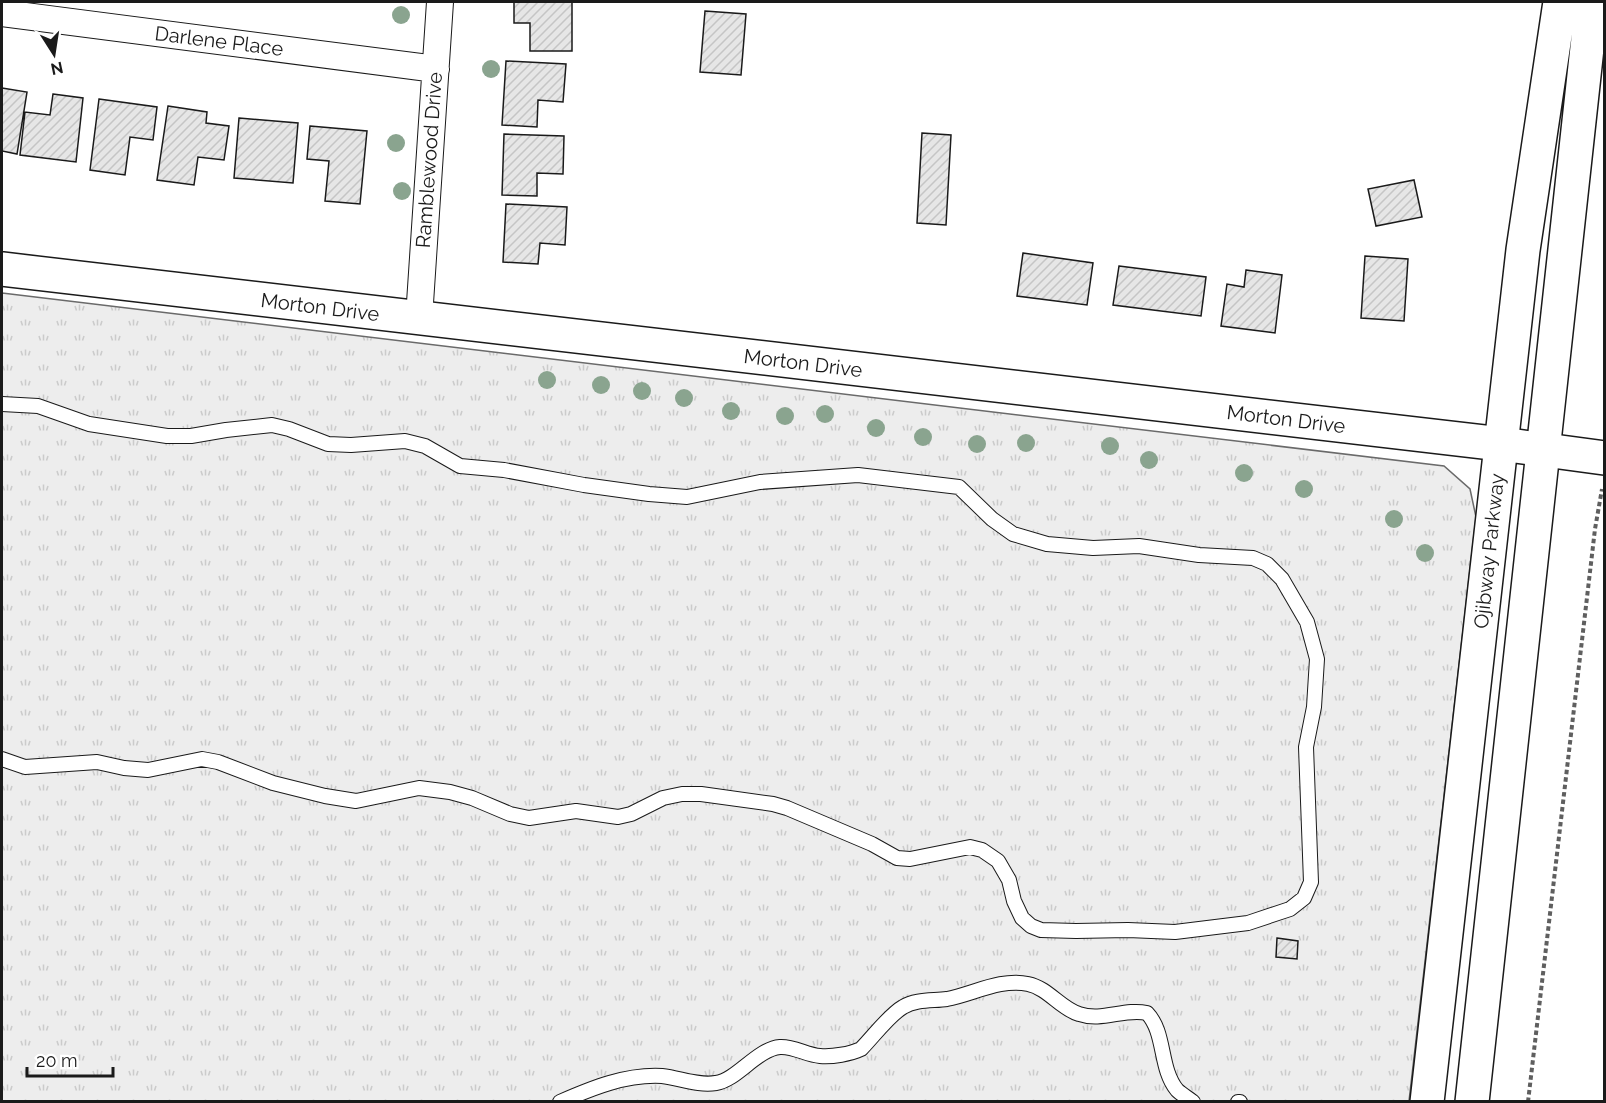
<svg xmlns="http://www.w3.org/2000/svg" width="1606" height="1103" font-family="Raleway,sans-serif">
<defs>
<pattern id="grass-tufts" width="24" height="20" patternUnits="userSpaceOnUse" patternTransform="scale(1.5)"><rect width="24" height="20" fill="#ededed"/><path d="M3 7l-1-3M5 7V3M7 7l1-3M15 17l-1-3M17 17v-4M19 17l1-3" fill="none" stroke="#cbcbcb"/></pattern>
<pattern id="building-hatch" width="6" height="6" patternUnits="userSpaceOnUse" patternTransform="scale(1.5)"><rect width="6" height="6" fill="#e6e6e6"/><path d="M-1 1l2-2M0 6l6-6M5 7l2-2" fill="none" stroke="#c5c5c5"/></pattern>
</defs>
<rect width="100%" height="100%" fill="#fff"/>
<path fill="url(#grass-tufts)" stroke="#6a6a6a" stroke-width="1.5" d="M2,293L1444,466L1470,489L1476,517L1409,1101H2Z"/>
<path fill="url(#building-hatch)" stroke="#1a1a1a" stroke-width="1.5" d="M514,2H572V51H530V23H514Z
M705,11L746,14L741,75L700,72Z
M506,61L566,64L563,102L538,100L537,127L502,125Z
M2,88L27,92L17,154L2,151Z
M53,94L83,98L76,162L20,155L25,112L50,115Z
M99,99L157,107L153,140L130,137L125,175L90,170Z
M168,106L207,112L206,123L229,126L224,160L198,157L194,185L157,180Z
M239,118L298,123L293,183L234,178Z
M310,126L367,131L360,204L325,201L329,161L307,159Z
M922,133L951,135L946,225L917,223Z
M504,134L564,136L563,174L537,173V196L502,195Z
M1414,180L1422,217L1376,226L1368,189Z
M506,204L567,207L565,245L540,243L538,264L503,262Z
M1023,253L1093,263L1087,305L1017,296Z
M1365,256L1408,259L1404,321L1361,318Z
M1119,266L1206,277L1201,316L1113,305Z
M1246,270L1282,275L1275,333L1221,326L1227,284L1244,287Z
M1277,938L1298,941L1297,959L1276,957Z"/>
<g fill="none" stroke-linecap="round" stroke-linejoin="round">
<defs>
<path id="service" d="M2,404L38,406L89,424L167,436H191L226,430L272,425L289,429L328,444L351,445L405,441L425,446L460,466L504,470L584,485L649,494L687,497L760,482L858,475L959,487L992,519L1013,534L1047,544L1093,548L1139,546L1199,555L1253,558L1267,564L1282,579L1307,622L1317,659L1314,707L1306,747L1311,882L1304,898L1290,909L1248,923L1175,932L1128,930L1076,931L1041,930L1031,926L1022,918L1014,901L1009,880L998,861L982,850L970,847L910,859L897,858L872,844L787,808L773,804L701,794H682L663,798L631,814L618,817L576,811L529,818L510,814L472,798L450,792L419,788L356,801L325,796L273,783L218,762L202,759L148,770L124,768L97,762L25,767L2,759
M560,1102C592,1088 626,1074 662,1076C680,1078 698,1086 716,1083C737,1080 757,1049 780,1047C793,1046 807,1055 820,1056C833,1057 850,1054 861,1049C873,1037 889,1015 903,1007C916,999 933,1001 947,999C973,994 1001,978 1028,984C1048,988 1061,1009 1079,1014C1102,1022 1124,1008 1147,1013C1166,1033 1159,1068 1177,1090C1181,1094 1188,1098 1193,1102
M1238,1102H1240"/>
<path id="minor" d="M2,13L436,69
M419,318L440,2"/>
<path id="tertiary" d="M2,269L1501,444L1604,458"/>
<path id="secondary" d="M1427,1102L1523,250L1560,2
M1472,1102L1592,2"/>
</defs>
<use href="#service" stroke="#1a1a1a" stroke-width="16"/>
<use href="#minor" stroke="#1a1a1a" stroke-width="28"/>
<use href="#tertiary" stroke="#1a1a1a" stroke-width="36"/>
<use href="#secondary" stroke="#1a1a1a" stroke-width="36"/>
<path stroke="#5f5f5f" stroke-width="4" stroke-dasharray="4.5 3" stroke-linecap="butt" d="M1528,1102L1595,529L1602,489"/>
<use href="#service" stroke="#fff" stroke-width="14"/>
<use href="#minor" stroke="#fff" stroke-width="26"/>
<use href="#tertiary" stroke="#fff" stroke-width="33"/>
<use href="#secondary" stroke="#fff" stroke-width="33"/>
</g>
<g fill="#8aa48f">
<circle cx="401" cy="15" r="9"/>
<circle cx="491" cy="69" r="9"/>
<circle cx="396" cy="143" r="9"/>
<circle cx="402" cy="191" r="9"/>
<circle cx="547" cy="380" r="9"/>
<circle cx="601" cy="385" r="9"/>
<circle cx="642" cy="391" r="9"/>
<circle cx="684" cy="398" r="9"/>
<circle cx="731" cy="411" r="9"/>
<circle cx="825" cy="414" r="9"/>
<circle cx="785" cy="416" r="9"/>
<circle cx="876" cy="428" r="9"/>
<circle cx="923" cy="437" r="9"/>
<circle cx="1026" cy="443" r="9"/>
<circle cx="977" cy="444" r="9"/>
<circle cx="1110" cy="446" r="9"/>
<circle cx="1149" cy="460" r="9"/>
<circle cx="1244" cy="473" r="9"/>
<circle cx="1304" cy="489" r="9"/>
<circle cx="1394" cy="519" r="9"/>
<circle cx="1425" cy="553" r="9"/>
</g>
<g text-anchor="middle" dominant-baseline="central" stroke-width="4.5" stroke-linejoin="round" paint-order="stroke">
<g font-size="20" fill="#1a1a1a" stroke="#fff">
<text transform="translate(219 41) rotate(7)">Darlene Place</text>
<text transform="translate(429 160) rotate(-86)">Ramblewood Drive</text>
<text transform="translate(320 307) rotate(7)">Morton Drive</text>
<text transform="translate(803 363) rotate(7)">Morton Drive</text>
<text transform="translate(1286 419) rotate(7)">Morton Drive</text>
<text transform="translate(1489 551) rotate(-84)">Ojibway Parkway</text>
</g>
</g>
<rect width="1606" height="1103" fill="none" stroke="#1a1a1a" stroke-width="6"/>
<g transform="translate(54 54) rotate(168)" stroke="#ffffff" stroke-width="4.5" paint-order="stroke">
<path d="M0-4.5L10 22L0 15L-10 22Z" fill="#1a1a1a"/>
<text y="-9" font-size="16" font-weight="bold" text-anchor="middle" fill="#1a1a1a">N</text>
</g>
<path d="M27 1067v9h86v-9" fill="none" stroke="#1a1a1a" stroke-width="3"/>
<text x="36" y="1067" font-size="18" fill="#1a1a1a" stroke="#ffffff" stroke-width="4.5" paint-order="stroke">20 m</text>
</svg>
